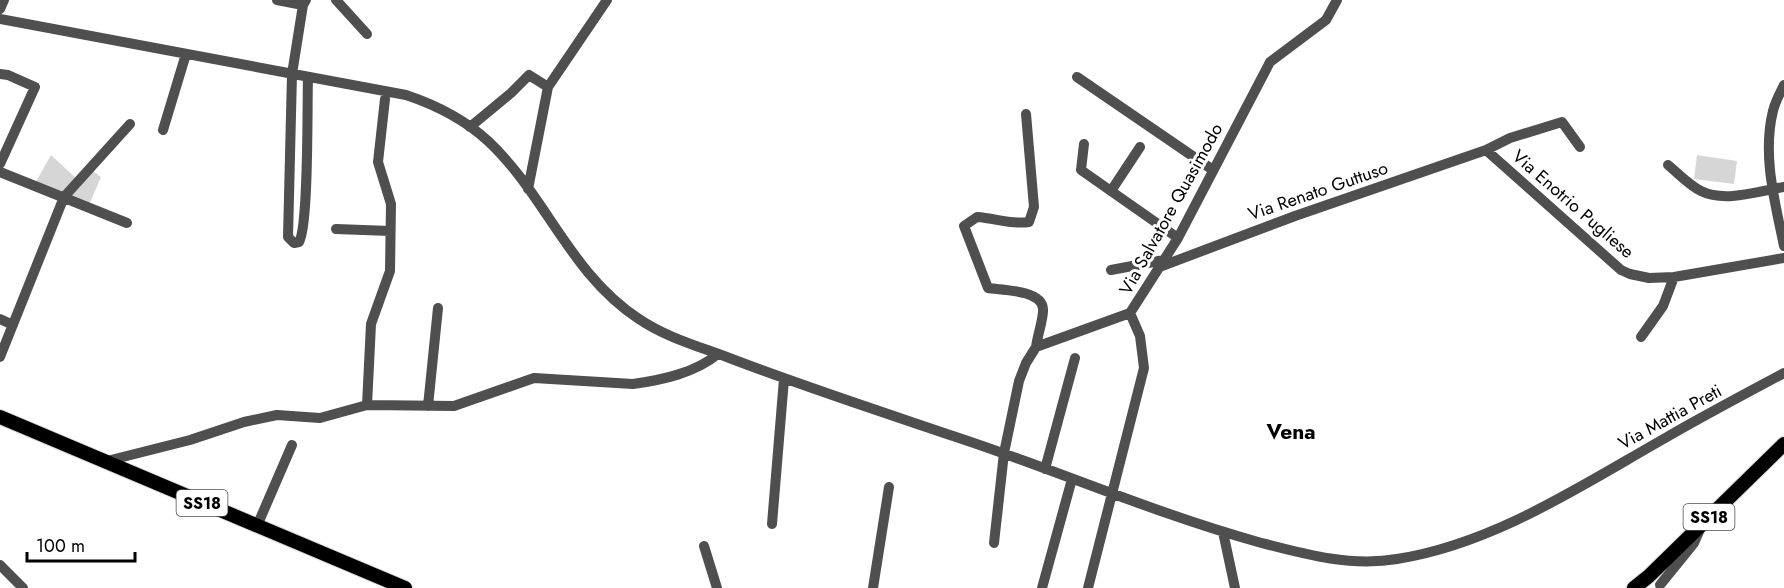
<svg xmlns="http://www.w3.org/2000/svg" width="1784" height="588" font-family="Jost,sans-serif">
<rect width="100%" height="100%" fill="#fff"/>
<path fill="#d6d6d6" d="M51,155L79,181L90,169L101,177L88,207L34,185Z
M1697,155L1737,161L1734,184L1694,179Z"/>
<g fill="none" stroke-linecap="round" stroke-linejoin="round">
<defs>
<path id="major" d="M0,417L405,588
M1634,588L1649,576L1784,444"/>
</defs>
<use href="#major" stroke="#dbdbdb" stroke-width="16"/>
<path stroke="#4f4f4f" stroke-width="10" d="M277,0L303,5
M306,0L303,5L292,74L288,237L294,243L299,242C309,226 307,104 308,77
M336,0L367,34
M0,9L4,0
M0,19L406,95C436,105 464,119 488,141C546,195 569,273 639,319C667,338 701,347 732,359C808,388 885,413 962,439C1061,472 1157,514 1258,542C1304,554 1350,567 1397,559C1494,544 1582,485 1667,437C1705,415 1745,394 1784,373
M0,74L8,75L35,87L0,164
M1077,77L1213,170
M1784,85C1780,93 1775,102 1773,111C1762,155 1775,202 1784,246
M1026,114L1034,207L1029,222C1011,225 995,218 977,217L964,226L988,288C1002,290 1042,290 1043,309C1044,317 1037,337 1036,347
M470,127L511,93L529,75L548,87
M163,130L186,54
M1084,144L1081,170L1178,238
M1486,150L1621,270L1630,274L1649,278L1674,277L1784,258
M1668,165C1679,174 1689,185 1701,191C1725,203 1759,191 1784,187
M0,172L127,223
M528,189L548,87L607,0
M1111,191L1140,147
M336,229L390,231
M1162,266L1295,216L1486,150L1510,138L1562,122L1580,147
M1111,270L1164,260
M0,319L13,325
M1641,337L1663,306L1674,277
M0,357L64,197L130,124
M367,405L371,324L390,271L391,204L378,162L385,99
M428,406L438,308
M103,462L190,440L244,422L277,415L320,418L367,405L454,406L534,378L633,384C662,380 695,373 718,354
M1045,469L1075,358
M772,524L784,379
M257,526L292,445
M1223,532L1235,588
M994,543L1004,453L1019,381L1026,363L1036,347L1130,313L1178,238L1270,62L1326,20L1337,0
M704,546L717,588
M0,565L23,588
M1660,585L1694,543L1701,527
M873,588L889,487
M1042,588L1072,479
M1088,588L1144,368L1140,336L1130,313"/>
<use href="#major" stroke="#000" stroke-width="14"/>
</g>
<g text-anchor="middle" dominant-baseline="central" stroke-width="6" stroke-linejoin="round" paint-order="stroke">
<g fill="#fff" stroke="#4c4c4c" stroke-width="1.5">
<rect x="176.5" y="490" width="51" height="26" rx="4.5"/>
<rect x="1683.5" y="504" width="51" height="26" rx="4.5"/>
</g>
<g font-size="16" font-weight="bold" fill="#000">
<text x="202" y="503">SS18</text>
<text x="1709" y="517">SS18</text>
</g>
<g font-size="18" fill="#000" stroke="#fff">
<text transform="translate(1318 191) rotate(-19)">Via Renato Guttuso</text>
<text transform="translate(1573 204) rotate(41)">Via Enotrio Pugliese</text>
<text transform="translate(1171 209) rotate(-61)">Via Salvatore Quasimodo</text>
<text transform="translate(1670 417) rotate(-29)">Via Mattia Preti</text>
</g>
<g font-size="21" font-weight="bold" fill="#000" stroke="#fff">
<text x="1291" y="432">Vena</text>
</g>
</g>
<path d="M27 552v9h108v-9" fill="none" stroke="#000000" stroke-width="3"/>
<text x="36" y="552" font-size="18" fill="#000000" stroke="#ffffff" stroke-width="4.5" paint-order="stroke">100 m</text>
</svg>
